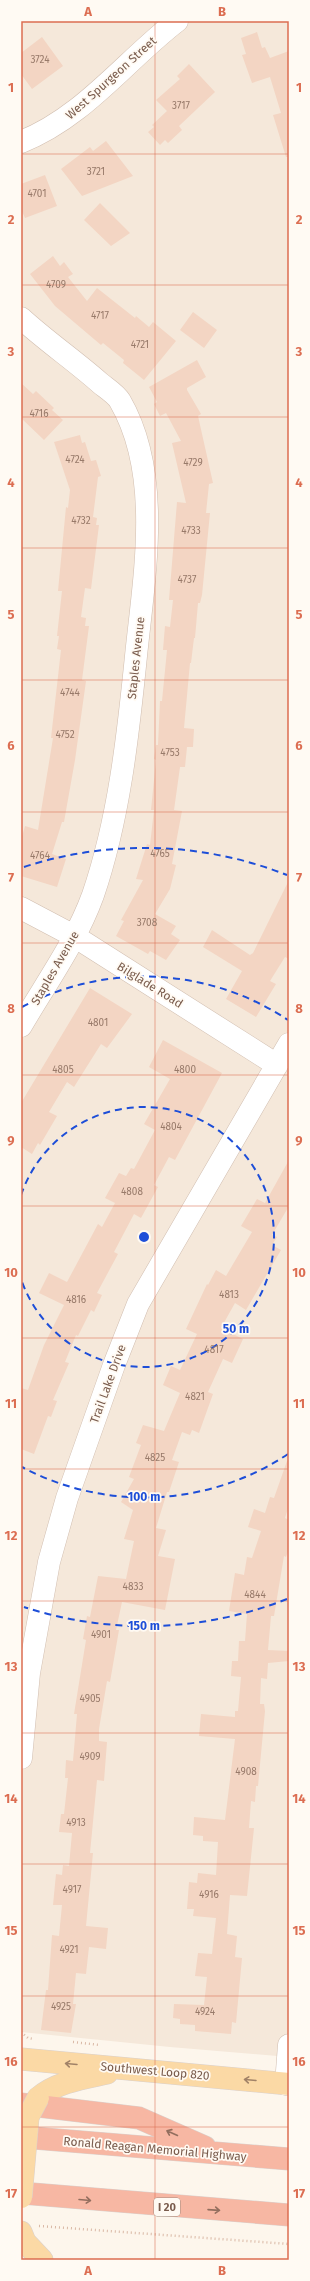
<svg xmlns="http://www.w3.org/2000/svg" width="310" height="2281" font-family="'Fira Sans',sans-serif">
<rect width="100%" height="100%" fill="#fdf6ec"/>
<path fill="#f5e8da" d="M21,21H289V2057L170,2047L21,2032Z"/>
<path fill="#f3d5c3" d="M257,32L262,48L265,47L270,58L289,51V157H286L273,115L281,113L270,77L252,83L242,55L246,54L241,38Z
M42,37L63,66L32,89L21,74V53Z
M189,64L215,92L179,126L182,130L168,143L165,140L160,145L148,132L154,127L152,125L167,111L156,100L180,79L177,76Z
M106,141L133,176L82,196L61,169L90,147L93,151Z
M45,175L57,206L25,218L21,209V184Z
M100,203L130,233L111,246L84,220Z
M53,256L60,266L64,262L73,274L68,277L87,301L97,288L135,318L136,316L149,327L153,322L176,341L144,380L123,363L124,360L103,343L101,345L55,306L30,274Z
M193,312L217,330L204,348L180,330Z
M197,360L206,377L187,388V390L201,414L198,416L213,483L209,484L206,513H210L202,595L200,603H198L195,638H194L191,663H190L184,728L194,729L193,747H187L185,767H180L174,810L182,811L172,864L176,865L170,889L155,914L176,926L171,934L180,940L166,960L150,951L148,954L116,936L124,921L121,920L143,880L136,879L147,844L150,845L154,810H151L156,760L154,759L156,745H158L160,701H162L167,650H163L165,626L170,627L173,600H169L177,502L186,503L172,443L181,441L166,413L160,416L154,404L157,402L149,387Z
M21,383L33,394L36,391L54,408L52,410L63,420L44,440L21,418Z
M80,435L82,443L85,442L91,461L96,460L101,476L98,477L93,517L97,518L96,525H99L91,589L85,588L81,617L86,618L85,626H89L82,680L86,681L75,760L64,822H62L52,854L66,859L57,887L21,876V840L25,826L38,830L53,738H51L61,650L57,649L59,636H57L62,591H58L66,507L68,508L70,490L54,442Z
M289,880V959L285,957L270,981L276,984L256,1017L226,999L242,971L203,947L212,930L250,955L253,953Z
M90,988L132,1014L107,1048L101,1044L74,1087L67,1082L49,1112L57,1116L40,1145L38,1143L32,1154L21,1147V1103Z
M163,1040L222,1073L175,1160L169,1157L154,1185L158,1187L141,1218L134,1214L114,1252L118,1254L97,1293L102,1295L94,1312L91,1310L78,1336L76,1335L65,1362L69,1363L53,1400L57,1401L51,1417L48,1416L34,1454L21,1449V1388L28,1390L44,1345L64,1305L39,1293L49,1273L67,1282L98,1224L102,1227L115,1203L105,1198L119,1173L126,1176L131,1168L134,1169L155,1130L144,1124L170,1079L149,1067Z
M289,1160V1206L272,1235L277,1237L272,1245L281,1250L246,1310L235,1303L221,1328L243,1339L232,1363L223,1359L208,1392L213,1394L199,1433L192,1430L190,1435L182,1432L172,1460L179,1462L169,1492H167L156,1528L166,1530L158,1556L175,1559L165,1610L122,1602L116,1630H119L110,1682L107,1681L99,1729V1741L107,1742L104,1781L97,1780L90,1853H93L86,1926L108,1928L106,1949L89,1947L86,1974L76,1973L73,2004H76L71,2033L41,2030L46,1990H48L52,1935L59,1936L62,1905H53L56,1874L62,1875L63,1865L69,1866L72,1833L59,1832L61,1814H64L68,1778H65L66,1760L73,1761L77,1714H74L86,1640L83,1639L87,1616L90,1617L98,1576L126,1579L134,1541L124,1539L133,1510L121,1502L134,1479L129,1477L141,1445L136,1443L143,1425L164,1431L180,1393L163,1385L171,1366L180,1370L197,1334L186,1329L207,1284L208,1285L216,1270L226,1276L252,1232L241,1226L257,1199L265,1203Z
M287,1461H289V1505L285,1518L289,1520V1549L286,1557L284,1556L274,1616H271L268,1650L289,1651V1661L268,1663L267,1679L261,1678L260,1704H264L265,1711L258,1786H256L255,1802L251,1801L249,1828H254L247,1896L230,1895L227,1934L237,1936L235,1957L242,1958L236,2023L232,2022L231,2034L195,2031V2025L180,2024V2019L173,2018L174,2004L204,2005L207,1977L195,1976L198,1953L212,1954L216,1918L193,1916L194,1909H187L189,1882L197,1883L198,1873L216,1875L218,1842L203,1841V1836L193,1835L194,1817L225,1820L235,1739L199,1736L201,1714L235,1717V1711H238L241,1677L231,1676L232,1661H238L239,1641H245L247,1614L229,1611L235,1573L244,1575L247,1557L252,1558L261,1531L248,1527L254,1509L265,1513L270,1497L274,1498Z"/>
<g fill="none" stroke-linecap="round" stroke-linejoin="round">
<defs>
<path id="minor" d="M21,142C84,117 125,61 177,21
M21,318C46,341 74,360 100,383C106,388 116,394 120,401C163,475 144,576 136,656C128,736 119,819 93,895C76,942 46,983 21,1026
M21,908L74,936L277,1065
M21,1758L29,1673L49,1562L67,1498L114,1365L138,1304L289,1044
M286,2084L289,2045"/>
<path id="major" d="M21,2059L289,2084
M38,2098C56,2082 84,2078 107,2073
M21,2232L25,2242L42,2260"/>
<path id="highway" d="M21,2104L139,2118L205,2147
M21,2137L289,2159
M21,2193L289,2215"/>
</defs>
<use href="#minor" stroke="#d1beb0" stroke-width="23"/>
<use href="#major" stroke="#dad1cd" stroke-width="23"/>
<use href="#highway" stroke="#dad1cd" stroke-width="23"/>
<path stroke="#d9b8a5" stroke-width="2.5" stroke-dasharray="1 3" stroke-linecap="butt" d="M21,2032L28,2038L34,2039
M73,2042L100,2045
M39,2226L289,2244"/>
<use href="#minor" stroke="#fff" stroke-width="22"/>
<use href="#major" stroke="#fbd9a5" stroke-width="22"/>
<use href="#highway" stroke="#f7b7a3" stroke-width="22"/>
<defs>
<path id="major-bridge" d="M21,2197L28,2117L38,2098"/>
</defs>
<use href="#major-bridge" stroke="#dad1cd" stroke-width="23" stroke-linecap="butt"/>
<use href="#major-bridge" stroke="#fbd9a5" stroke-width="22"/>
</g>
<defs><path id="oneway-shaft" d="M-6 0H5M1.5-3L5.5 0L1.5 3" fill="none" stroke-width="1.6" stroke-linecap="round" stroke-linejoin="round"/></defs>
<g stroke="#a18267">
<use href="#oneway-shaft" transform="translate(71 2064) rotate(-175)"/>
<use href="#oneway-shaft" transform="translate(250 2080) rotate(-175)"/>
</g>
<g stroke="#936e5e">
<use href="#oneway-shaft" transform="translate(172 2133) rotate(-156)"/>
<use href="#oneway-shaft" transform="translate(85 2200) rotate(5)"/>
<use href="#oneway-shaft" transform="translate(214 2210) rotate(4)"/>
</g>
<path fill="none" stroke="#dc6d51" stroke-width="1" stroke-opacity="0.55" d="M155,21V2260M21,154H289M21,285H289M21,417H289M21,548H289M21,680H289M21,812H289M21,943H289M21,1075H289M21,1206H289M21,1338H289M21,1469H289M21,1601H289M21,1733H289M21,1864H289M21,1996H289M21,2127H289"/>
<g fill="none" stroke="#1d4ed8" stroke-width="2" stroke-dasharray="7 5">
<path d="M21 1195A130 130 0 1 1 21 1279"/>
<path d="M288 1454A260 260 0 0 1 22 1467M22 1007A260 260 0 0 1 288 1020"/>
<path d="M287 1599A389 389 0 0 1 24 1607M24 867A389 389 0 0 1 287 875"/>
</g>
<g text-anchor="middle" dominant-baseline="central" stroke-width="3.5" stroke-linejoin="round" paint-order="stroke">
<g font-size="10" fill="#987a6a">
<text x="40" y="60">3724</text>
<text x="181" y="106">3717</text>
<text x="96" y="172">3721</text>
<text x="37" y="194">4701</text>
<text x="56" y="285">4709</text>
<text x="100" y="316">4717</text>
<text x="140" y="345">4721</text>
<text x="39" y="414">4716</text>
<text x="75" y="460">4724</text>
<text x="193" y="463">4729</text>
<text x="81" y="521">4732</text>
<text x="191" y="531">4733</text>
<text x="187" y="580">4737</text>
<text x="70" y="693">4744</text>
<text x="65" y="735">4752</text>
<text x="170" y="753">4753</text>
<text x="160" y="854">4765</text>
<text x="40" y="856">4764</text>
<text x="147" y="923">3708</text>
<text x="98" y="1023">4801</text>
<text x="63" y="1070">4805</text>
<text x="185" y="1070">4800</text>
<text x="171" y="1127">4804</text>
<text x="132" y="1192">4808</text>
<text x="229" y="1295">4813</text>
<text x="76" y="1300">4816</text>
<text x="214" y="1350">4817</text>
<text x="195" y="1397">4821</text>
<text x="155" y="1458">4825</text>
<text x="133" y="1587">4833</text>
<text x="255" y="1595">4844</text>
<text x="101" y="1635">4901</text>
<text x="90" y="1699">4905</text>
<text x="90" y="1757">4909</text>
<text x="246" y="1772">4908</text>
<text x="76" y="1823">4913</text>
<text x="72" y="1890">4917</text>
<text x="209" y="1895">4916</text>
<text x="69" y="1950">4921</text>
<text x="61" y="2007">4925</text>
<text x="205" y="2012">4924</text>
</g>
<rect fill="#fffaf3" stroke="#a28b7f" stroke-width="1" x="154" y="2198" width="26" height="18" rx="3"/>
<g font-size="11" font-weight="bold" fill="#7a5c4d">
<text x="167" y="2207">I 20</text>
</g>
<g font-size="12" fill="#7a5c4d" stroke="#fffaf3">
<text transform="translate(111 78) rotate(-42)">West Spurgeon Street</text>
<text transform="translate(136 658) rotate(-84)">Staples Avenue</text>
<text transform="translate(55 968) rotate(-60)">Staples Avenue</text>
<text transform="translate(150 985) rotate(32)">Bilglade Road</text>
<text transform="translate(108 1384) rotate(-70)">Trail Lake Drive</text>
<text transform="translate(155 2071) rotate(5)">Southwest Loop 820</text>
<text transform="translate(155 2149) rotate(5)">Ronald Reagan Memorial Highway</text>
</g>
</g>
<circle cx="144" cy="1237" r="6" fill="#1d4ed8" stroke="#fffaf3" stroke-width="2"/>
<g font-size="12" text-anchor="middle" font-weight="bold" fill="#1d4ed8" stroke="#fffaf3" stroke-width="3.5" stroke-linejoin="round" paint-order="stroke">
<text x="236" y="1333">50 m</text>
<text x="144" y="1501">100 m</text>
<text x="144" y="1630">150 m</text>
</g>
<rect width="310" height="2281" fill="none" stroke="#fffaf3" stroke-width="44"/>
<rect x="22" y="22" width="266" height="2237" fill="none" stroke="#dc6d51" stroke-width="1.5"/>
<g font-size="13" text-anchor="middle" font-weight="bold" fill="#dc6d51">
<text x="88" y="16">A</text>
<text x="222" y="16">B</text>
<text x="11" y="92">1</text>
<text x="299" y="92">1</text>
<text x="11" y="224">2</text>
<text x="299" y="224">2</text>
<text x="11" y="356">3</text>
<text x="299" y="356">3</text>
<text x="11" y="487">4</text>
<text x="299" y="487">4</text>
<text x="11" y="619">5</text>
<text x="299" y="619">5</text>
<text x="11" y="750">6</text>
<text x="299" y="750">6</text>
<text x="11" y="882">7</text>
<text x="299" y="882">7</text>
<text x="11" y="1013">8</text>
<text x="299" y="1013">8</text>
<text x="11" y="1145">9</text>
<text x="299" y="1145">9</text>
<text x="11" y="1277">10</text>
<text x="299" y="1277">10</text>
<text x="11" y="1408">11</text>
<text x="299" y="1408">11</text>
<text x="11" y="1540">12</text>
<text x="299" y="1540">12</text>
<text x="11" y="1671">13</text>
<text x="299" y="1671">13</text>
<text x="11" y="1803">14</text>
<text x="299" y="1803">14</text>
<text x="11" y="1935">15</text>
<text x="299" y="1935">15</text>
<text x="11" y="2066">16</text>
<text x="299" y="2066">16</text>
<text x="11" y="2198">17</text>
<text x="299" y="2198">17</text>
<text x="88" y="2275">A</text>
<text x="222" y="2275">B</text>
</g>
</svg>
